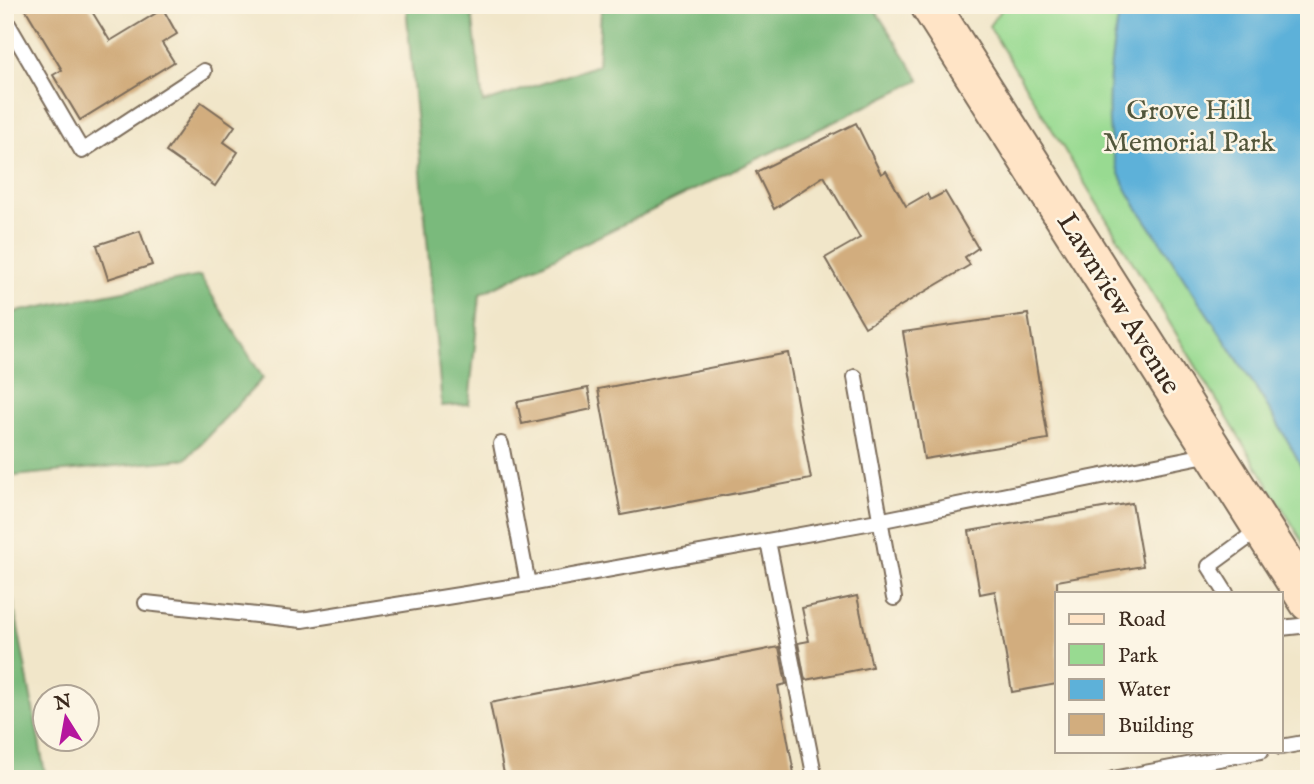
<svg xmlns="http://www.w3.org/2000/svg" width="1314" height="784" font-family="'IM FELL English',serif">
<rect width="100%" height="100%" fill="#fcf5e5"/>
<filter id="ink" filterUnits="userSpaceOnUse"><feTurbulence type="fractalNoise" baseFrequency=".0143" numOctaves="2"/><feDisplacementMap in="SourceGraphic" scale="14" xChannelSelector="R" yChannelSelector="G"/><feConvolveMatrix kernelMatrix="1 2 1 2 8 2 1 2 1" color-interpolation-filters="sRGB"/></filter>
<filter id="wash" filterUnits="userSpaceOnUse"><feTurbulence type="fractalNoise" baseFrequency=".00686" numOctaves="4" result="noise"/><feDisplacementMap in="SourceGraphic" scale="28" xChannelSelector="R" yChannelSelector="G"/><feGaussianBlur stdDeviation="1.57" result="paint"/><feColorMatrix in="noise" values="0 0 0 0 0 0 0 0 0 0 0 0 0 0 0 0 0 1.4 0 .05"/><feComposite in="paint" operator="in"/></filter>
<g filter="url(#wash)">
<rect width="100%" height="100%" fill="#f1e6c9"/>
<path fill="#98da91" stroke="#6a8258" stroke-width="2" d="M1004,5H1309V552L989,26Z"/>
<path fill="#7aba7b" stroke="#5a724c" stroke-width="2" d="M406,5H471L483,103L598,65L601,10L628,5H872L920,80L480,294L469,404L442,406Z
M200,276L263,378L186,459L5,477V314Z
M5,557L46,779H5Z"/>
<path fill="#5db1d9" stroke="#4c6e7c" stroke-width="2" d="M1122,5H1309V481C1269,400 1214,327 1166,250C1150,225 1127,197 1117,168C1102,124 1109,50 1122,5Z"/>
<g id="blocks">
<path fill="#d2ad7e" d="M23,5H88L110,41L163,9L177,34L162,43L174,62L80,120L53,75L62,70Z
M201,102L235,126L224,142L238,152L215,186L166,152Z
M856,123L881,174L886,171L906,206L927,194L930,200L945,192L978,248L965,257L970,265L865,327L825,258L860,238L824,176L774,209L756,172Z
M140,231L152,265L108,279L97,245Z
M1028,314L1048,439L924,459L903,332Z
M788,353L811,479L621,515L598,389Z
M588,388L592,409L522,424L517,402Z
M1132,503L1143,566L1057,581V684L1012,692L995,591L980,594L969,531Z
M857,596L872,667L805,680L798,643L809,641L802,608Z
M779,647L786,684L778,686L795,779H505L490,703Z"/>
</g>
</g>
<g filter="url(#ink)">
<use href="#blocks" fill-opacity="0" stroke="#7b6c5a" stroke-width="2"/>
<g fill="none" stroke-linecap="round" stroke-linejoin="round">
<defs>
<path id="lane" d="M5,19L82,151L204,71
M855,377L894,598
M501,444L528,584
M768,541L815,779
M1226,593L1209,566L1261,528
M146,603L302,620L528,584L878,521L1211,454
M1281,628L1309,625
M1281,747L1309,742
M1113,779L1261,751"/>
<path id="secondary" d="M930,5L1309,602"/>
</defs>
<use href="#lane" stroke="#7b6c5a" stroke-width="18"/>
<use href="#secondary" stroke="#7b6c5a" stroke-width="42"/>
<use href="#lane" stroke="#fff" stroke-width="14"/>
<use href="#secondary" stroke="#ffe4c6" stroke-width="38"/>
</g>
</g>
<g text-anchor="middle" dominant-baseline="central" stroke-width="5" stroke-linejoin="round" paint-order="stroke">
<g font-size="28" fill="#52563b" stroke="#fcf5e5">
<text x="1189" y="111">Grove Hill<tspan x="1189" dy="32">Memorial Park</tspan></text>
</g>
<g font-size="28" fill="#3b2a1e" stroke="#fcf5e5">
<text transform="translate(1118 304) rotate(58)">Lawnview Avenue</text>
</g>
</g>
<rect width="1314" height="784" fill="none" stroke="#fcf5e5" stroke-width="28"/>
<rect x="1055" y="592" width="228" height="161" fill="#fcf5e5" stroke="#afa495" stroke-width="2"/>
<rect x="1069" y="614" width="35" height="10" fill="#ffe4c6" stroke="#afa495" stroke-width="2"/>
<text x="1118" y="626" font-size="21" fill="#3b2a1e">Road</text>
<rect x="1069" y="644" width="35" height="21" fill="#98da91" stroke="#afa495" stroke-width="2"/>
<text x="1118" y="662" font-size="21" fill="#3b2a1e">Park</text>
<rect x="1069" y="679" width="35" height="21" fill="#5db1d9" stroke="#afa495" stroke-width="2"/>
<text x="1118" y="696" font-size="21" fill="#3b2a1e">Water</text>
<rect x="1069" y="714" width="35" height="21" fill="#d2ad7e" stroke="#afa495" stroke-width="2"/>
<text x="1118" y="732" font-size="21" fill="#3b2a1e">Building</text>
<g transform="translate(66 718) rotate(349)"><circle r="33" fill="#fcf5e5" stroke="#afa495" stroke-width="2"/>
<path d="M0-5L12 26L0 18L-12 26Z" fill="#b5179e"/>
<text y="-10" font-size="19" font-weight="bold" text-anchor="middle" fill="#3b2a1e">N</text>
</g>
</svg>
